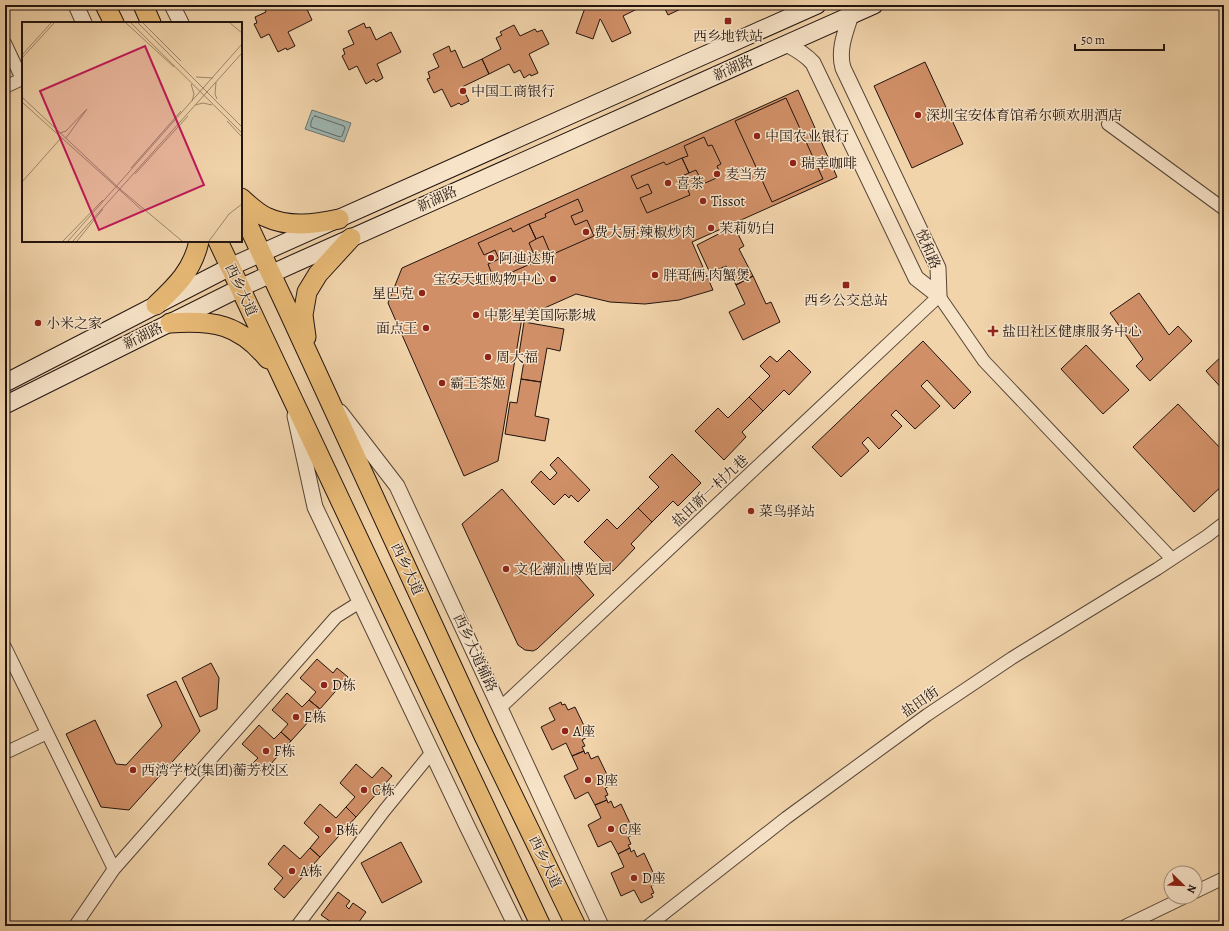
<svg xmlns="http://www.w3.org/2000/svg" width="1229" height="931" font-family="Alegreya,'Noto Serif SC',serif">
<rect width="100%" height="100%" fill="#f2d4ab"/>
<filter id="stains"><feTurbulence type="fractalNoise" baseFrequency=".005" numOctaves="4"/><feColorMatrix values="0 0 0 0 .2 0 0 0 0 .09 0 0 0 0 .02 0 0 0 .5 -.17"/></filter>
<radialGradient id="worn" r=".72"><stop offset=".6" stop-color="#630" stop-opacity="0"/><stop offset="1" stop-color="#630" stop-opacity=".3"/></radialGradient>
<path fill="#9eb6b2" stroke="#6c7571" d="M312,110L351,123L344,142L305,129Z"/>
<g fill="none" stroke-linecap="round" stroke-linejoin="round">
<path stroke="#606560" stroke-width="1" d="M315,116L344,126L345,128L342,136L340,137L311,127C310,124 312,117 315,116Z"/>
</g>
<path fill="#d08f67" stroke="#21140f" d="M263,5H286L288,8L294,5H305L312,20L288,32L295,46L287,50L286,48L278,52L269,34L261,38L254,24L257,23L255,17L266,12Z
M586,5H641V7L623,16L631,33L612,42L601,20L600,19L593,39L576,33Z
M663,5H686L687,6L668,15Z
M364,23L366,28L370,27L376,40L391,32L401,52L377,64L383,78L376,82L374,79L366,84L357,66L349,70L342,56L345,54L343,49L354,44L348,31Z
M514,25L520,36L535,29L537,32L542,30L549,44L529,54L538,73L531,76L530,74L524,78L520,70L514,73L509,64L489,74L482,59L501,49L496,38L502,35L500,32Z
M449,46L451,52L455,50L463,68L482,59L489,74L462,87L469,101L461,105L459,103L451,107L442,89L434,93L427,79L430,78L428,72L439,67L433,54Z
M925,62L963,144L912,168L874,86Z
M798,90L837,177L692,242L713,290L679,300L645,304L610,302L576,294L522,318L498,461L464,476L388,303L402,268Z
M786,98L823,179L772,202L735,121Z
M704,137L708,146L712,145L721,164L717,166L721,176L703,184L696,170L689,173L682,158L688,156L684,146Z
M682,158L689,173L682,176L690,195L647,213L640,198L652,193L648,184L637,189L631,176L664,162L666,165Z
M578,199L583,211L571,216L575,225L587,220L594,236L551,255L543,236L536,239L529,224L546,217L545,214Z
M529,224L536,239L529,243L537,261L494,280L488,264L499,259L495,250L484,255L478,243L511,228L513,232Z
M734,226L744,246L739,249L753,276L736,285L726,266L710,273L697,245Z
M753,276L766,304L771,302L780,322L743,340L729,312L745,304L736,285Z
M1139,293L1169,335L1178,326L1192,341L1150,381L1136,366L1143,359L1110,313Z
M524,322L564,329L560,351L547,348L541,382L521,379L525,355L519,354Z
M923,341L971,392L954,409L927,380L921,386L940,406L915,429L896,410L891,415L902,426L879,449L868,437L862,443L869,451L841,477L812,447Z
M1086,345L1129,390L1103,414L1061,369Z
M789,350L811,372L789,395L784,390L763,411L749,397L770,376L760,366L770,356L777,362Z
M1224,354V391L1206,371Z
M521,379L541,382L535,416L549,419L545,441L505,434L510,402L517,403Z
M749,397L763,411L742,432L746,437L724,460L695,431L718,408L728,418Z
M1178,404L1224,452V484L1194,512L1133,447Z
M672,454L701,483L678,506L673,501L652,522L638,508L659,487L649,477Z
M558,457L590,490L578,502L571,495L569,498L565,494L554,505L531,482L541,471L550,480L557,473L550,465Z
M502,489L594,595L537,649L533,651L525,650L518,645L462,524Z
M638,508L652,522L631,544L635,548L613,571L584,542L607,519L617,529Z
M317,659L333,673L337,668L348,677L320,709L309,700L316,692L300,678Z
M211,663L219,678L217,709L200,717L182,678Z
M176,681L200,731L129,810L101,807L66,734L95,720L116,764L126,765L162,726L147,695Z
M287,693L302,707L309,700L320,709L291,741L281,732L288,724L272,710Z
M561,702L562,705L565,704L568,710L575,707L589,736L582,740L585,746L582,747L584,751L572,756L566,743L552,750L541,727L555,720L549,708Z
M259,725L274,739L281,732L291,741L263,773L253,763L258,758L242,744Z
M584,751L585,754L588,752L591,759L598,756L612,785L605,788L608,795L605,796L607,800L595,805L588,792L575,799L564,776L578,769L572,756Z
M356,764L372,778L382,767L392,776L356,817L346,807L355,797L340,783Z
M607,800L608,803L611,801L614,808L621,804L635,834L628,837L631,844L628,845L630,848L618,854L611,841L598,847L588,825L601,818L595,805Z
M320,804L336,818L346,807L356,817L320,857L310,848L319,837L304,823Z
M401,842L422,882L382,903L361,863Z
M284,845L300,859L310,848L320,857L284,898L274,889L283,878L268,864Z
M630,848L631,852L634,850L637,857L644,853L658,883L651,886L654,893L651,894L653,897L641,903L634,890L621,896L611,873L624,867L618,854Z
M338,892L350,901L346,906L349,909L353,903L366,912L356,926H337L321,915Z"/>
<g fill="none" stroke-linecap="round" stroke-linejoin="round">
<defs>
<path id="minor" d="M5,43L22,79L5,87
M1108,124L1224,209
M5,647L114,869
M500,708L939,296L984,361L1172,559
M5,753L47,733
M1195,892L1224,878
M75,926L114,869L336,617L360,602
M297,926L384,811L432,752
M648,926L786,818L927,715L1012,658L1157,569L1207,536L1224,523
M1125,926L1185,897"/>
<path id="tertiary" d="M76,5L84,23
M172,5L181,23
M851,15C845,33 838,50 843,68L938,268L939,296
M786,44C796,49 805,54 813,63L916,278L939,296
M340,412L397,486L601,926
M295,416L315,507L467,826L516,926"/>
<path id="secondary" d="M5,383L230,267L817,5
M5,405L240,288L295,263L874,5"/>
<path id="primary" d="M105,5L114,23
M143,5L151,23
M241,198C249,205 257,213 266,217C289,228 315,224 339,219
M241,210L287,308L484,736L576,926
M218,241L541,926
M156,305C176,286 193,270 199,241
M170,323C214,320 239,324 268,359
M306,337L303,315L307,292L318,274L351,238"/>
</defs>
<use href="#minor" stroke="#554436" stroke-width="14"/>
<use href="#tertiary" stroke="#554436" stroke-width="17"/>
<use href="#secondary" stroke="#21140f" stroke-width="19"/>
<use href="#primary" stroke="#21140f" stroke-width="21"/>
<use href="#minor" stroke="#f7e3c8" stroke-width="12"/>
<use href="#tertiary" stroke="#f7e3c8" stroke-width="15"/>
<use href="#secondary" stroke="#f7e3c8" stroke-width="17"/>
<use href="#primary" stroke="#e9ba76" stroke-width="19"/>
</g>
<g fill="#8f2418" stroke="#f7e3c8" stroke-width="1.5">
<rect x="724" y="17" width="8" height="8" rx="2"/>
<circle cx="463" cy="91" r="4"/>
<circle cx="918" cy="115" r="4"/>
<circle cx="757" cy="136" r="4"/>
<circle cx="793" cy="163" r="4"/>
<circle cx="717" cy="174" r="4"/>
<circle cx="668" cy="183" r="4"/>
<circle cx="703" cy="201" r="4"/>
<circle cx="711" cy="228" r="4"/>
<circle cx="586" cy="232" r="4"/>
<circle cx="491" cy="258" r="4"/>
<circle cx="655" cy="275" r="4"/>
<circle cx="553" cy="279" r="4"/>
<rect x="842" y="281" width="8" height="8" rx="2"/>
<circle cx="422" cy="293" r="4"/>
<circle cx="476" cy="315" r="4"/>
<circle cx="38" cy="323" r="4"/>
<circle cx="426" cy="328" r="4"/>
<path d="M991 325h4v4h4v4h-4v4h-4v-4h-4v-4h4z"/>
<circle cx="488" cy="357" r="4"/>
<circle cx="442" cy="383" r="4"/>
<circle cx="751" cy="511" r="4"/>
<circle cx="506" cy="569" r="4"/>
<circle cx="324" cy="685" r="4"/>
<circle cx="296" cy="717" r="4"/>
<circle cx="565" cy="731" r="4"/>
<circle cx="266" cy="751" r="4"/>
<circle cx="133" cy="770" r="4"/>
<circle cx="588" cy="780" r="4"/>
<circle cx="364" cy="790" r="4"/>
<circle cx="611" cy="829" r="4"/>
<circle cx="328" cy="830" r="4"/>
<circle cx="292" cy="871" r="4"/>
<circle cx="634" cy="878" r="4"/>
</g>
<g text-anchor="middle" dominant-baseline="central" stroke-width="3" stroke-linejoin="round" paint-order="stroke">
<g font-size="14" fill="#21140f" stroke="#f7e3c8" text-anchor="start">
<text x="728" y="36" text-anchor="middle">西乡地铁站</text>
<text x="471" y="91">中国工商银行</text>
<text x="926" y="115">深圳宝安体育馆希尔顿欢朋酒店</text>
<text x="765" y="136">中国农业银行</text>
<text x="801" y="163">瑞幸咖啡</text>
<text x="725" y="174">麦当劳</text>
<text x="676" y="183">喜茶</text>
<text x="711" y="201">Tissot</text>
<text x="719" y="228">茉莉奶白</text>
<text x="594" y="232">费大厨·辣椒炒肉</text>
<text x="499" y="258">阿迪达斯</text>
<text x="663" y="275">胖哥俩·肉蟹煲</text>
<text x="545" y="279" text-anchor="end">宝安天虹购物中心</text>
<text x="414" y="293" text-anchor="end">星巴克</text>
<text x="846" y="300" text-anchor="middle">西乡公交总站</text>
<text x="484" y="315">中影星美国际影城</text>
<text x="46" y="323">小米之家</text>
<text x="418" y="328" text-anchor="end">面点王</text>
<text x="1002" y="331">盐田社区健康服务中心</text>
<text x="496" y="357">周大福</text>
<text x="450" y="383">霸王茶姬</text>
<text x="759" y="511">菜鸟驿站</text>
<text x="514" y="569">文化潮汕博览园</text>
<text x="332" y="685">D栋</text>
<text x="304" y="717">E栋</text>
<text x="573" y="731">A座</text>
<text x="274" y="751">F栋</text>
<text x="141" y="770">西湾学校(集团)蘅芳校区</text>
<text x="596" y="780">B座</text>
<text x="372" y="790">C栋</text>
<text x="619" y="829">C座</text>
<text x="336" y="830">B栋</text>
<text x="300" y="871">A栋</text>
<text x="642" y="878">D座</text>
</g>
<g font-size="14" fill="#21140f" stroke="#f7e3c8">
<text transform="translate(733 68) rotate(-24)">新湖路</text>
<text transform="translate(437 199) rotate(-24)">新湖路</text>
<text transform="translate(928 249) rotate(67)">悦和路</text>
<text transform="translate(241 290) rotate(65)">西乡大道</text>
<text transform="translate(143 336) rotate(-26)">新湖路</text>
<text transform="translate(710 491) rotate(-43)">盐田新一村九巷</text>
<text transform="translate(407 569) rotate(65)">西乡大道</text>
<text transform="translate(475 653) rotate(65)">西乡大道辅路</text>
<text transform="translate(920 702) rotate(-35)">盐田街</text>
<text transform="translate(545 862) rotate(64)">西乡大道</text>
</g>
</g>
<g transform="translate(22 22)">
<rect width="220" height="220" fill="#f2d4ab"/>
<path fill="none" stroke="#9e876d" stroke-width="1" d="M104,1L152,45M109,1L220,111M116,1L220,105M121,1L159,39M208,1L220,11M0,33L29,1M0,36L32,1M174,55L191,56M194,60L193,72L195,77M169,62L172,72L170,79M0,75L98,167L160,219M0,80L122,190M173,83L181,81L190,83M205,99L220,115M38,111L44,109L65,87M44,116L65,87M109,146L159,89M113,152L166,94M0,160L39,116M41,219L81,178M46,219L220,22M51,219L220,31M55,219L81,187M187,219L207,192L220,182"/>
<path fill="#c2185b" fill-opacity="0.15" stroke="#c2185b" stroke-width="2" d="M123,24L182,163L77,208L18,69Z"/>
<rect width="220" height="220" fill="none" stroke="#21140f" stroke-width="2"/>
</g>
<rect width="1229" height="931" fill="none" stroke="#f2d4ab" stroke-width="20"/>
<rect x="6" y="6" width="1217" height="919" fill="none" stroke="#21140f" stroke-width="2"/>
<rect x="10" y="10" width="1209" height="911" fill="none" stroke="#21140f"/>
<g transform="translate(1183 885) rotate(113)"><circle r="19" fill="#f7e3c8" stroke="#a1907e"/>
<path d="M0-3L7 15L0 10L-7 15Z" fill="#8f2418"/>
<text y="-6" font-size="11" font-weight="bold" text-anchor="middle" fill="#21140f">N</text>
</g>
<path d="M1075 44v6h89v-6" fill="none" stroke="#21140f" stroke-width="2"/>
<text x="1081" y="44" font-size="12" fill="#21140f" stroke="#f7e3c8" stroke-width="3" paint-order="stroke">50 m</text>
<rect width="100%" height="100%" filter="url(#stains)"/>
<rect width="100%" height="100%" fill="url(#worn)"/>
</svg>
